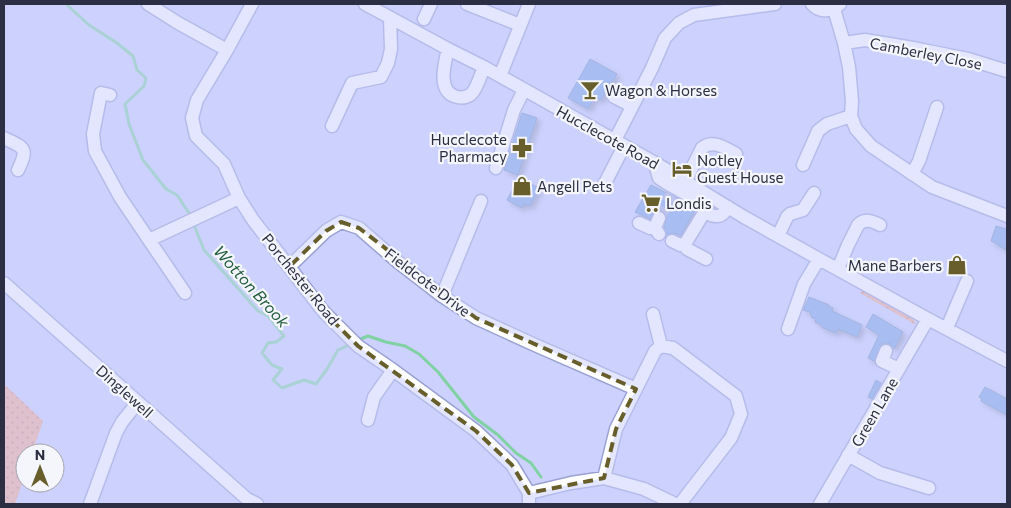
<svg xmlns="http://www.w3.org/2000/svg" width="1011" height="508" font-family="Commissioner,sans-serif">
<defs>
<pattern id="green-dots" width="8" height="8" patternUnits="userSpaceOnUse" patternTransform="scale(1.25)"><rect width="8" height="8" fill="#f5aa92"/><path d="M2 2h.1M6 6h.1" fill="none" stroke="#c78b79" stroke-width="1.8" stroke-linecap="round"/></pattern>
<filter id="shadow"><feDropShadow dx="3.5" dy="3.5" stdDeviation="2.5" flood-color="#0004"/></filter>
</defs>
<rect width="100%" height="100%" fill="#ccd2fd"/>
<path fill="url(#green-dots)" d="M862,289L910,316L914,320L916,325L860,293Z
M4,384L43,421L32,453H25V475L15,504H4Z"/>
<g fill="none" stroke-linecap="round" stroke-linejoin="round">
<path stroke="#80d1a3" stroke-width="3" d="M66,4L89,25L117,43L133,56L137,70L146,78L144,86L125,104L129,124L143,160L166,189L177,195L189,213
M194,225L204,250L258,311L268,316L284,336L276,342L268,343L262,353L272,365L282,369L273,380L282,388L304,380L316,384L327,369L338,350L351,344
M356,341L368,336L386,342L405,346L419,354L438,372L474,417L498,435L516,453L531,463L541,477"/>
</g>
<path fill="#7da7e7" stroke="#728fba" filter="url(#shadow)" d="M590,59L617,74L612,83L611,82L601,100L595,97L588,109L568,98Z
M522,113L537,118L518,175L504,170Z
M519,178L539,188L530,206L524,204L522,208L507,200Z
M651,185L680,200L695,210L681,235L672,233L667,235L664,227L667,216L662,211L658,210L654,211L650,219L635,212Z
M996,226L1006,229L1007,227V250L999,246V245L991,241Z
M809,297L829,305V307L833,308L832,311L862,325L857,337L838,329L836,333L823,328L821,325L815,322L816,319L812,318L810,312L803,310Z
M873,314L903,332L894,349L892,346L889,343H884L881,345L874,361L868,358L879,335L866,327Z
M876,380L881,383L872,399L868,397Z
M985,387L1007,399V415L981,401L982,399L979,397Z"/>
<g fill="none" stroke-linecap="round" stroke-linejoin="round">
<path stroke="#acb1d8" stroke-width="12" stroke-dasharray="12 6" stroke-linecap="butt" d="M659,218L671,195"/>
<defs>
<path id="minor" d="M148,4L178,23L227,50
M252,4L227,50L197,100L192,118L196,136L224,164L239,198L253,220L323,311L358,346L393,370L476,431L512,465L529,493V504
M365,4L448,49L484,67L657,164L744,217L819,259L928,319L1007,361
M467,4L520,25
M812,4C820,13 831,12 840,4
M834,9L844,43L849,67L852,101L851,116L856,129L871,146L932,187L1007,216
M424,19L431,4
M844,43L865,40L913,48L968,59L1007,71
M448,49C445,62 437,89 454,96C459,98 465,98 470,95C476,91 481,74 484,67
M500,76L529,4
M110,95L101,93L93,134L95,151L120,197L149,240L239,198
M614,97L632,106
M332,126L352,83L381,77L388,63L391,49L390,18
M4,138C24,148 29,147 18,170
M615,140L652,68L665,38L679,23L694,15L775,4
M657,164L656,168L659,178C671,187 687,193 699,203C705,207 707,217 717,216C723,216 725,211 728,207
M803,165L818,131L827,124L851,116
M496,168L514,110L524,90
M912,174L919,161L937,107
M685,182L702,148C713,139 725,148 736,154
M604,185L624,146
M639,223L650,228H655
M659,234L655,228L659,218
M778,236L787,217L790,214L803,210L814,193
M149,240L185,293
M672,241L680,245L685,244L702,216L704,213H707
M684,245L687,249L706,259
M290,266L326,231L341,222L359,228L398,262L442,296L476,318L535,345L636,389
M838,269L848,245L858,225C865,218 872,221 880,225
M4,283L247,499L257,504
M442,296L481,201
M653,314L661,346
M947,328L967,281
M788,329L804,284L819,259
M886,351L882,361L899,369
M368,420L374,397L393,370
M848,455L880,473L929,488
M604,478L616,429L655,351L661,346L673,348L736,396L741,414L731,438L680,504
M529,493L571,483L604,478L644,489L675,504
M90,504L116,433L122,422L138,402
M820,504L928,319"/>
</defs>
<use href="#minor" stroke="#9aa2d4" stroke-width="15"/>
<use href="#minor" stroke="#fff" stroke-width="12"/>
</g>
<path d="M0 0H1011V508H0ZM341,222L359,228L476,318L636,389L616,429L604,478L529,493L512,465L476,431L358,346L323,311L290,266L326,231Z" fill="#ccd2fd" fill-opacity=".55" fill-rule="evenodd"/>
<path fill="none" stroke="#685e2b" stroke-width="4" stroke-dasharray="10 6" stroke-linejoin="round" d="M341,222L359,228L476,318L636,389L616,429L604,478L529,493L512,465L476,431L358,346L323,311L290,266L326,231Z"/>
<defs>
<symbol id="bar-bare" viewBox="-9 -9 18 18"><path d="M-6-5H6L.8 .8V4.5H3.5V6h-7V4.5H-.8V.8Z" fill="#685e2b" stroke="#f5f6fb" stroke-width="2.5" paint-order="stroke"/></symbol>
<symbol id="pharmacy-bare" viewBox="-9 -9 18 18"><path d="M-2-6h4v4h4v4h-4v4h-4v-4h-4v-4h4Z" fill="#685e2b" stroke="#f5f6fb" stroke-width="2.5" paint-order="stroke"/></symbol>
<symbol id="hotel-bare" viewBox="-9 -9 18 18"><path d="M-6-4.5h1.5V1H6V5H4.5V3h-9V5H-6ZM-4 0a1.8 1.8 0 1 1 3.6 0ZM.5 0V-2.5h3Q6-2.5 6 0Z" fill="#685e2b" stroke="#f5f6fb" stroke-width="2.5" paint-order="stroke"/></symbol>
<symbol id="shop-bare" viewBox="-9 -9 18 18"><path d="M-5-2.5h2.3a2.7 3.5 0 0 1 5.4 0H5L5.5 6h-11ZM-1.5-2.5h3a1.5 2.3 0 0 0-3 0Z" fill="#685e2b" stroke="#f5f6fb" stroke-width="2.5" paint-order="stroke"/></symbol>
<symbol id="supermarket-bare" viewBox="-9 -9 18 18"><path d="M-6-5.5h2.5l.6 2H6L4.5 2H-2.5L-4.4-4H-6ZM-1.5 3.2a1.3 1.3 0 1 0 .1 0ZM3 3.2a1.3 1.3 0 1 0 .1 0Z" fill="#685e2b" stroke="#f5f6fb" stroke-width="2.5" paint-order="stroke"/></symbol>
</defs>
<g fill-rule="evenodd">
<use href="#bar-bare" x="576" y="76" width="28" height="28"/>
<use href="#pharmacy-bare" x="508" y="134" width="28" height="28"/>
<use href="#hotel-bare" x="668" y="155" width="28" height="28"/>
<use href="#shop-bare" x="508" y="172" width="28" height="28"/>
<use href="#supermarket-bare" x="637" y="189" width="28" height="28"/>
<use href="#shop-bare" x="943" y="251" width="28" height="28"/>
</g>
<g text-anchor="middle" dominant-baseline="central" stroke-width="4.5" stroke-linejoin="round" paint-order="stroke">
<g font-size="15" fill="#2c2e43" stroke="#f5f6fb">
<text transform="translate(926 53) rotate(11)">Camberley Close</text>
<text transform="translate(608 137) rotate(29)">Hucclecote Road</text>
<text transform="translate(301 279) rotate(51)">Porchester Road</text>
<text transform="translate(428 282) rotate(37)">Fieldcote Drive</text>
<text transform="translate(125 391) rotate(42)">Dinglewell</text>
<text transform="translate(874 412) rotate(-60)">Green Lane</text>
</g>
<g font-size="15" fill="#2c2e43" stroke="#f5f6fb" text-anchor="start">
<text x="605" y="90">Wagon &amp; Horses</text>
<text x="507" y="139" text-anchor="end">Hucclecote<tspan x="507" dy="17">Pharmacy</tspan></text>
<text x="697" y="160">Notley<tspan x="697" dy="17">Guest House</tspan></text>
<text x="537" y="186">Angell Pets</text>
<text x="666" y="203">Londis</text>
<text x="942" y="265" text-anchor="end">Mane Barbers</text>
</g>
<g font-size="16" font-style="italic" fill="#205c3e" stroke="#f5f6fb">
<text transform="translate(252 286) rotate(48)">Wotton Brook</text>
</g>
</g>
<rect width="1011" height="508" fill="none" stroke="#2c2e43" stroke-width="10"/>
<g transform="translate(40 468)"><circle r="24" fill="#f5f6fb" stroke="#a5a6b1"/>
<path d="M0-4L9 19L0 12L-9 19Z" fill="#685e2b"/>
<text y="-8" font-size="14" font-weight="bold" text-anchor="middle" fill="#2c2e43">N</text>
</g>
</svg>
